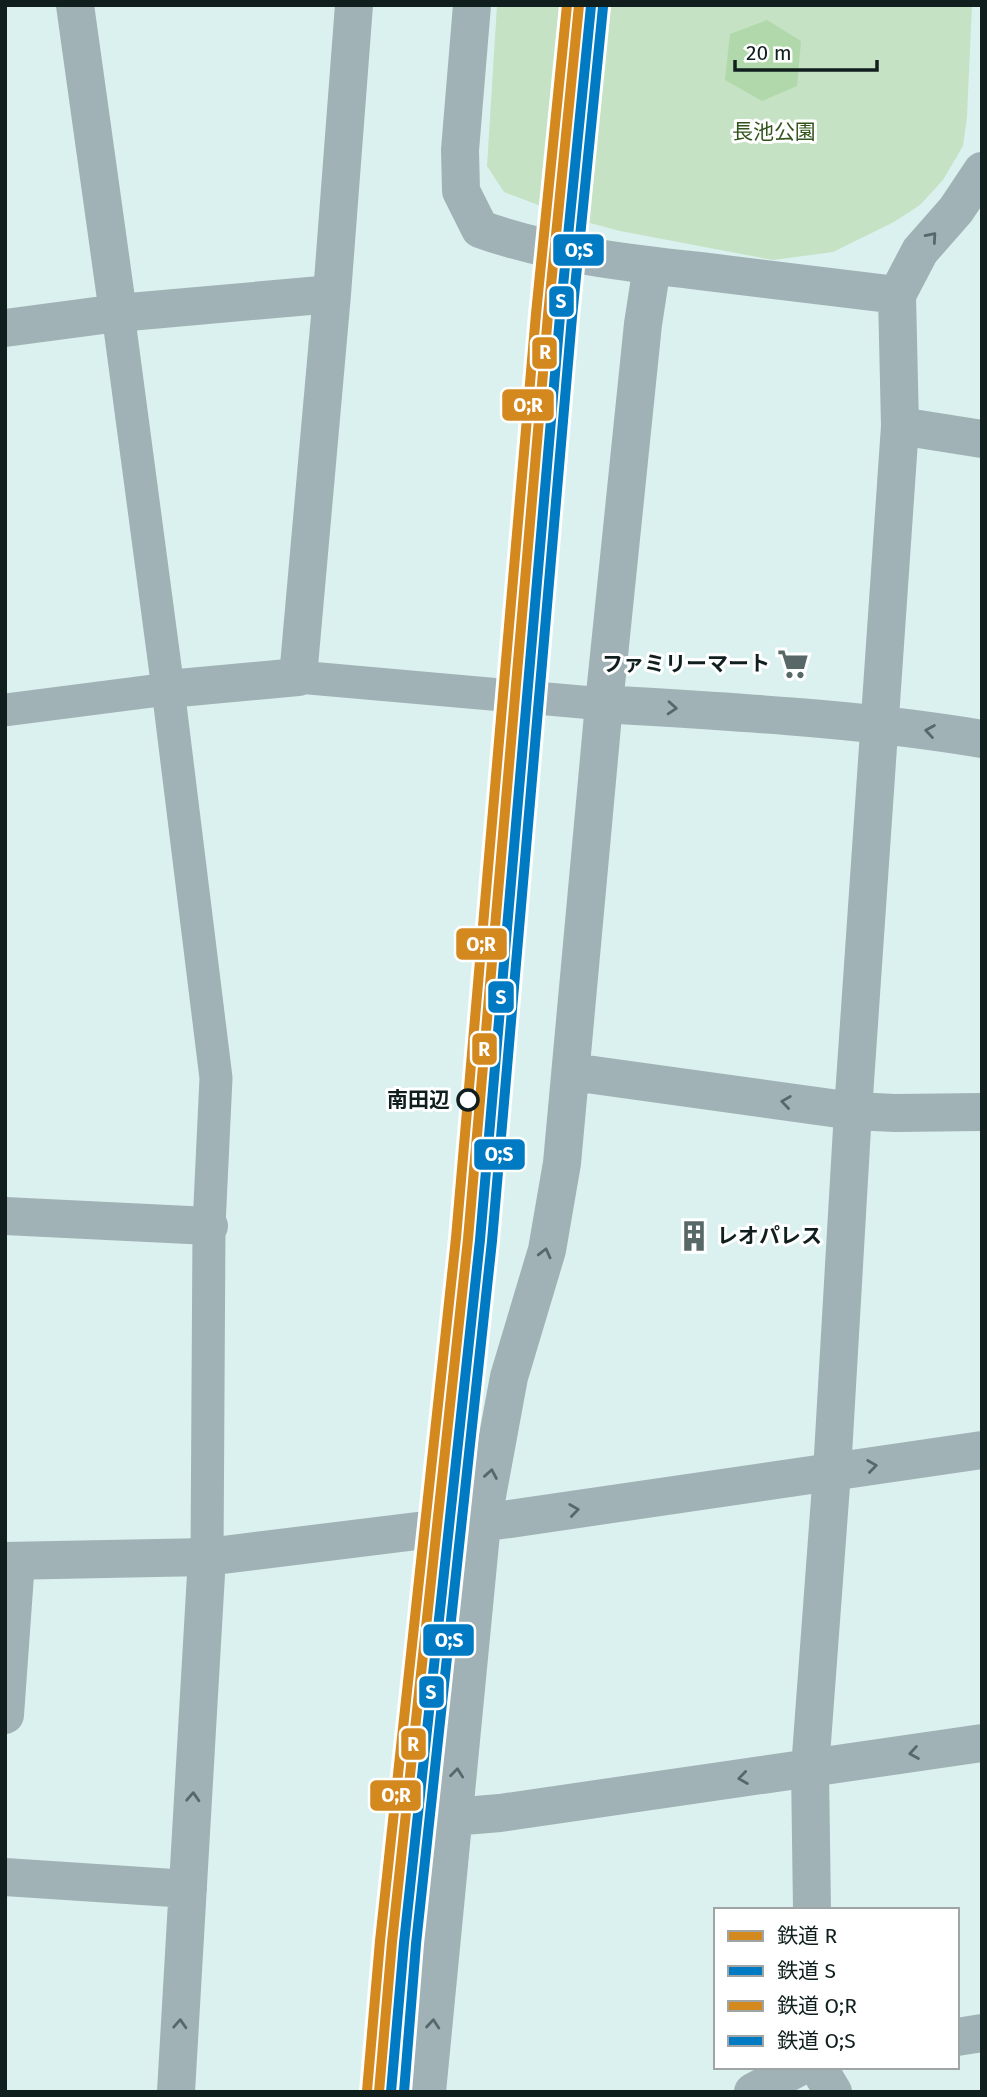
<svg xmlns="http://www.w3.org/2000/svg" width="987" height="2097" font-family="'Fira Sans','Noto Sans JP',sans-serif">
<rect width="100%" height="100%" fill="#dbf1ef"/>
<path fill="#c5e2c4" d="M497,5H972L967,117L963,146L943,180L920,205L894,222L833,252L773,260L620,231L575,219L504,192L487,166Z"/>
<path fill="#b1d8aa" d="M767,20L801,41L797,86L762,101L725,80L730,34Z"/>
<g fill="none" stroke-linecap="round" stroke-linejoin="round">
<path stroke="#a0b2b6" stroke-width="33" d="M118,313L168,689L216,1078L209,1226L207,1557
M298,677L604,704
M5,710L168,689"/>
<path stroke="#a0b2b6" stroke-width="38" d="M75,5L118,313
M897,295L920,251L956,210L982,171
M5,328L118,313L332,294
M900,426L982,439
M168,689L298,677L332,294L354,5
M604,704C730,712 857,718 982,739
M572,1072L853,1111L895,1113L982,1112
M5,1216L209,1226
M5,1715L16,1561
M452,1817L500,1813L982,1743
M5,1877L188,1889
M957,2037L982,2033
M818,2067L833,2092
M176,2092L207,1557L482,1523L982,1450
M427,2092L482,1523L509,1377L547,1250L562,1163L604,704L643,324L652,266"/>
<path stroke="#a0b2b6" stroke-width="38" d="M472,5L460,150L461,191L480,229C550,254 627,263 700,271C766,279 832,287 897,295L900,426L853,1111L832,1472L810,1769L812,1910
M5,1561L207,1557
M753,2092L799,2067"/>
<defs>
<path id="rail-1" d="M379,2092L392,1942L468,1239L548,315L579,5"/>
<path id="rail-2" d="M391,2092L404,1943L480,1240L560,316L591,6"/>
<path id="rail-3" d="M367,2091L380,1941L456,1238L536,314L567,5"/>
<path id="rail-4" d="M404,2092L416,1944L492,1241L572,317L603,7"/>
</defs>
<use href="#rail-1" stroke="#fff" stroke-width="16"/>
<use href="#rail-2" stroke="#fff" stroke-width="16"/>
<use href="#rail-3" stroke="#fff" stroke-width="16"/>
<use href="#rail-4" stroke="#fff" stroke-width="16"/>
<use href="#rail-1" stroke="#d4891f" stroke-width="10"/>
<use href="#rail-2" stroke="#007ac2" stroke-width="10"/>
<use href="#rail-3" stroke="#d4891f" stroke-width="10"/>
<use href="#rail-4" stroke="#007ac2" stroke-width="10"/>
</g>
<defs><path id="oneway-chevron" d="M-2-3.5L2.5 0L-2 3.5" fill="none" stroke-width="1.6" stroke-linecap="round" stroke-linejoin="round" transform="scale(1.75)"/></defs>
<g stroke="#58686a">
<use href="#oneway-chevron" transform="translate(932 237) rotate(-49)"/>
<use href="#oneway-chevron" transform="translate(672 708) rotate(4)"/>
<use href="#oneway-chevron" transform="translate(930 731) rotate(-171)"/>
<use href="#oneway-chevron" transform="translate(786 1102) rotate(-172)"/>
<use href="#oneway-chevron" transform="translate(545 1253) rotate(-76)"/>
<use href="#oneway-chevron" transform="translate(872 1466) rotate(-8)"/>
<use href="#oneway-chevron" transform="translate(491 1474) rotate(-80)"/>
<use href="#oneway-chevron" transform="translate(574 1510) rotate(-8)"/>
<use href="#oneway-chevron" transform="translate(914 1753) rotate(171)"/>
<use href="#oneway-chevron" transform="translate(457 1773) rotate(-84)"/>
<use href="#oneway-chevron" transform="translate(743 1778) rotate(172)"/>
<use href="#oneway-chevron" transform="translate(193 1797) rotate(-87)"/>
<use href="#oneway-chevron" transform="translate(180 2024) rotate(-87)"/>
<use href="#oneway-chevron" transform="translate(433 2024) rotate(-85)"/>
</g>
<defs>
<symbol id="supermarket-bare" viewBox="-9 -9 18 18"><path d="M-6-5.5h2.5l.6 2H6L4.5 2H-2.5L-4.4-4H-6ZM-1.5 3.2a1.3 1.3 0 1 0 .1 0ZM3 3.2a1.3 1.3 0 1 0 .1 0Z" fill="#576867" stroke="#fff" stroke-width="2.5" paint-order="stroke"/></symbol>
<symbol id="building-bare" viewBox="-9 -9 18 18"><path d="M-4-6H4V6H1V3H-1V6H-4ZM-2.5-4.3h1.7v1.8h-1.7ZM.8-4.3h1.7v1.8H.8ZM-2.5-1h1.7V.8h-1.7ZM.8-1h1.7V.8H.8Z" fill="#576867" stroke="#fff" stroke-width="2.5" paint-order="stroke"/></symbol>
</defs>
<g fill-rule="evenodd">
<use href="#supermarket-bare" x="771" y="642" width="44" height="44"/>
<use href="#building-bare" x="672" y="1214" width="44" height="44"/>
</g>
<circle fill="#fff" stroke="#101f1e" stroke-width="3.5" cx="468" cy="1100" r="10"/>
<g text-anchor="middle" dominant-baseline="central" stroke-width="6" stroke-linejoin="round" paint-order="stroke">
<g font-size="21" fill="#33551d" stroke="#fff">
<text x="774" y="132">長池公園</text>
</g>
<g font-size="21" font-weight="bold" fill="#101f1e" stroke="#fff" text-anchor="end">
<text x="770" y="664">ファミリーマート</text>
<text x="717" y="1236" text-anchor="start">レオパレス</text>
</g>
<g font-size="21" font-weight="bold" fill="#101f1e" stroke="#fff" text-anchor="end">
<text x="450" y="1100">南田辺</text>
</g>
</g>
<g stroke="#fff" stroke-width="2.5">
<rect x="552" y="233" width="53" height="34" rx="7" fill="#007ac2"/>
<rect x="548" y="285" width="27" height="33" rx="7" fill="#007ac2"/>
<rect x="531" y="336" width="27" height="34" rx="7" fill="#d4891f"/>
<rect x="501" y="388" width="54" height="34" rx="7" fill="#d4891f"/>
<rect x="455" y="927" width="53" height="34" rx="7" fill="#d4891f"/>
<rect x="487" y="980" width="28" height="34" rx="7" fill="#007ac2"/>
<rect x="471" y="1032" width="27" height="34" rx="7" fill="#d4891f"/>
<rect x="473" y="1138" width="53" height="33" rx="7" fill="#007ac2"/>
<rect x="422" y="1623" width="53" height="34" rx="7" fill="#007ac2"/>
<rect x="418" y="1675" width="27" height="34" rx="7" fill="#007ac2"/>
<rect x="400" y="1727" width="27" height="34" rx="7" fill="#d4891f"/>
<rect x="369" y="1779" width="53" height="33" rx="7" fill="#d4891f"/>
</g>
<g font-size="19" text-anchor="middle" font-weight="bold" fill="#fff">
<text x="579" y="257">O;S</text>
<text x="561" y="308">S</text>
<text x="545" y="359">R</text>
<text x="528" y="412">O;R</text>
<text x="481" y="951">O;R</text>
<text x="501" y="1004">S</text>
<text x="484" y="1056">R</text>
<text x="499" y="1161">O;S</text>
<text x="449" y="1647">O;S</text>
<text x="431" y="1699">S</text>
<text x="413" y="1751">R</text>
<text x="396" y="1802">O;R</text>
</g>
<rect width="987" height="2097" fill="none" stroke="#101f1e" stroke-width="14"/>
<rect x="714" y="1908" width="245" height="161" fill="#ffffff" stroke="#9fa5a5" stroke-width="2"/>
<rect x="728" y="1931" width="35" height="10" fill="#d4891f" stroke="#9fa5a5" stroke-width="2"/>
<text x="777" y="1943" font-size="21" fill="#101f1e">鉄道 R</text>
<rect x="728" y="1966" width="35" height="10" fill="#007ac2" stroke="#9fa5a5" stroke-width="2"/>
<text x="777" y="1978" font-size="21" fill="#101f1e">鉄道 S</text>
<rect x="728" y="2001" width="35" height="10" fill="#d4891f" stroke="#9fa5a5" stroke-width="2"/>
<text x="777" y="2013" font-size="21" fill="#101f1e">鉄道 O;R</text>
<rect x="728" y="2036" width="35" height="10" fill="#007ac2" stroke="#9fa5a5" stroke-width="2"/>
<text x="777" y="2048" font-size="21" fill="#101f1e">鉄道 O;S</text>
<path d="M735 60v10h142v-10" fill="none" stroke="#101f1e" stroke-width="3.5"/>
<text x="746" y="60" font-size="21" fill="#101f1e" stroke="#ffffff" stroke-width="5" paint-order="stroke">20 m</text>
</svg>
